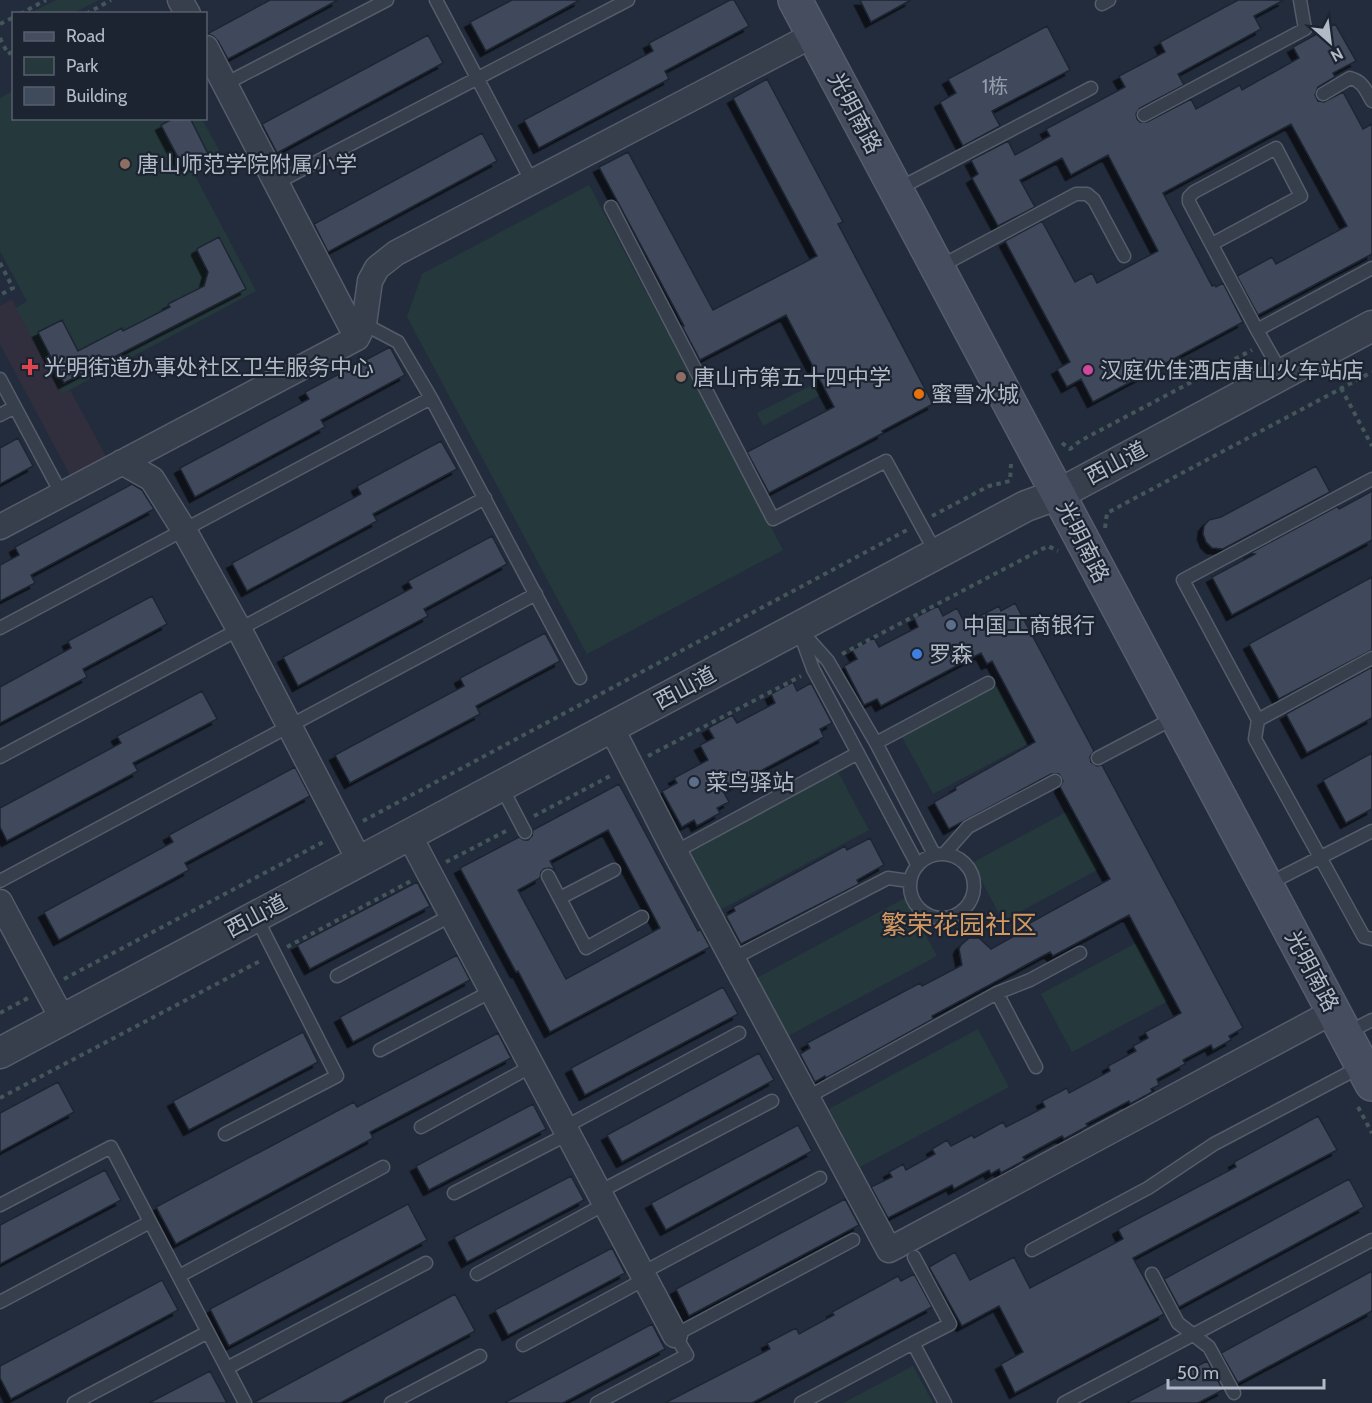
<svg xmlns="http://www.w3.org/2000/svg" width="1372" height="1403" font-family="Cabin,'Noto Sans SC',sans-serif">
<defs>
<filter id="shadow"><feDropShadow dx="-5.5" dy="5.5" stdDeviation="0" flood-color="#0009"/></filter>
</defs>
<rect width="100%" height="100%" fill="#232c3c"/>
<path fill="#312e3d" d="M12,299L62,393L70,390L107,458L71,477L0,344V306Z"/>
<path fill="#25393d" d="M56,0H99L73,13H30Z
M13,91L14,118L202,119L221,154L192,170L256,291L62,394L16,308L27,301L0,251V98Z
M589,185L783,550L587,654L407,317L422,274Z
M816,383L822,394L763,426L757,413Z
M997,685L1029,743L933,794L902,737Z
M838,772L869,830L720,910L689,852Z
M1068,811L1099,869L1003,921L972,863Z
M905,898L937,956L788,1036L757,978Z
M1136,943L1168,1001L1072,1052L1041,994Z
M978,1029L1009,1087L860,1167L829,1109Z
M913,1366L933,1403H843Z"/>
<path fill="#3f4a5b" stroke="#1e2533" stroke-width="1.5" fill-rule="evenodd" filter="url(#shadow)" d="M270,0H338L228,59L218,41L213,36L207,34Z
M512,0H580L486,51L470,22Z
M730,0H734L749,26L665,71L669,79L539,148L524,120L653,51L649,43Z
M860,0H911L871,22Z
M1238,0H1284L1254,16L1261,29L1178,74L1184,85L1140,108L1136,114L1137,119L1140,122H1147L1191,99L1196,109L1240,85L1242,90L1299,58L1293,47L1335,24L1356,61L1333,73L1335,77L1318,87L1315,95L1318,101L1324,102L1343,92L1363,129L1372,124V254L1258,315L1237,276L1272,257L1276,264L1347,226L1291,124L1163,193L1212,286L1215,285L1216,287L1223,283L1243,322L1093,402L1081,379L1067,387L1057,369L1070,362L1005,241L1042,221L1075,282L1092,273L1097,283L1158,251L1108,155L1071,175L1062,158L1020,180L1035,207L998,226L972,178L978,174L971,160L1008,141L1015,155L1050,136L1046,129L1125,87L1119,76L1165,52L1160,42Z
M1047,26L1070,70L992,111L1000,126L963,146L940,102L956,93L948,79Z
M428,35L443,63L277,153L262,124Z
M767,79L843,222L838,224L933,404L882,431L883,433L769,493L747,452L834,407L786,315L700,360L682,326H684L599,167L628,152L713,310L817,256L733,98Z
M174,118H190L208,154L183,167L161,125Z
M482,133L497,161L328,252L314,224Z
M219,237L246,289L64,383L38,332L62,320L78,351L122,328L123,331L170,307L168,304L204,286L208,272L197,250L198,248Z
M390,347L405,375L321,420L325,427L195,497L180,468L309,399L305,392Z
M18,438L33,466L0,484V448Z
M441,441L457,469L373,514L377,521L247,591L232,563L361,494L357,486Z
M1316,466L1330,492L1223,549L1212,548L1206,542L1203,534L1204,526L1209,520L1221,517Z
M132,484L142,490L154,509L31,575L35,583L0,601V565L19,555L15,547Z
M1372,491V540L1232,615L1212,577L1255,554L1250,553L1338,506L1339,509Z
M492,536L507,564L424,609L428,616L298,686L283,657L412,588L408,581Z
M1372,577V650L1279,699L1249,644Z
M152,596L167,624L83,669L87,677L0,723V687L71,648L68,641Z
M1015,603L1094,751L1090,757L1091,762L1097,766L1102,765L1243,1028L1229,1036L1231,1040L1213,1050L1211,1045L1183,1060L1185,1064L1157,1079L1159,1085L1151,1089L1152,1092L1130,1104L1129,1101L1086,1124L1088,1126L1064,1139L1062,1136L1023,1157L1025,1160L1001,1173L999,1169L991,1174L989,1170L954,1189L952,1185L888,1218L871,1187L892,1177L889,1172L903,1164L906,1170L935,1154L932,1149L947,1140L951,1146L972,1135L974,1138L1003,1122L1006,1127L1045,1107L1042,1101L1067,1088L1069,1093L1110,1071L1108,1066L1136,1051L1133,1046L1148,1038L1145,1032L1181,1013L1129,915L1053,956L1050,952L932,1016L933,1019L826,1078L825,1076L815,1082L800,1054L810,1048L807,1043L920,983L922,986L962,965L959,949L961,945L969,938H979L991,949L1030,927L1028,924L1110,879L1060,787L1063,781L1059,774H1051L949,829L934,802L956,790L955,787L1035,742L992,661L987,664L981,653L881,706L877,699L864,705L844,666L857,659L852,650L874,638L879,647L918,627L914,618L938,606L943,616L957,608L965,624L999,606L1001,611Z
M545,633L560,661L476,706L480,714L350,783L335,755L464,686L460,678Z
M1372,667V718L1307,753L1286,714Z
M793,682L797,691L811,683L832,723L820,729L824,737L723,791L729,802L717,808L720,813L697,826L694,820L682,827L662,791L677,783L674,778L708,760L700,745L714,738L708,728L732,715L737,723L775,703L771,694Z
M202,691L217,719L133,763L138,771L7,841L0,827V808L121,743L117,736Z
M1372,753V809L1346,823L1323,780Z
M295,767L310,796L185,863L189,870L59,940L44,912L173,842L169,835Z
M619,784L698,931L700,929L710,947L550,1032L518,971L516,972L460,868L519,837L524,840H528L532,836L533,830ZM608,830L660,928L566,979L518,890L540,878L541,872L544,869L549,868L555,870L550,861Z
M870,838L884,865L857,880L859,884L741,944L726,916L735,911L733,907L845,846L847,850Z
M417,882L430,906L310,969L297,945Z
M457,955L470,980L353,1042L340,1017Z
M723,987L738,1014L585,1095L571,1068Z
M303,1032L318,1062L189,1130L173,1101Z
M498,1033L511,1058L370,1132L373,1138L176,1244L156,1207L354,1102L357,1107Z
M759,1053L774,1080L622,1162L607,1135Z
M58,1082L74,1112L0,1152V1113Z
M533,1104L546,1129L429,1190L416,1166Z
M1318,1116L1337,1150L1133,1258L1164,1314L1015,1393L1001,1364L1023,1352L999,1306L962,1326L929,1267L955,1252L970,1280L1014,1257L1030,1288L1123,1239L1118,1229L1236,1167L1234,1162Z
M798,1125L812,1151L666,1230L651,1203Z
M105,1170L121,1200L0,1264V1225Z
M571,1176L584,1200L467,1262L454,1237Z
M1349,1179L1364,1207L1179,1307L1164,1279Z
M845,1199L859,1225L689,1316L676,1289Z
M408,1204L427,1240L229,1346L210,1309Z
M612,1248L625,1273L508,1335L495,1310Z
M1372,1271V1311L1238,1383L1221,1353Z
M914,1274L932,1307L752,1403H665L770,1349L767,1343L796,1328L799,1334L834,1315L832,1312L898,1276L901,1281Z
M162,1280L178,1310L11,1399L0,1378V1366Z
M455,1294L475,1331L340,1403H253Z
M652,1324L665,1349L563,1403H504Z
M1207,1361L1223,1390L1198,1403H1126Z
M210,1371L227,1403H149Z"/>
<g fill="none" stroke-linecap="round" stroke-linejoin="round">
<defs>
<path id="service" d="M436,0L532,182
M1102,4L1109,0
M225,84L387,0
M1323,94L1350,78C1363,81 1366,91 1372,101
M1144,115L1305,29L1300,0
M276,183L628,0
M898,189L1091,88
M611,207L773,519L886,461L936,553
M1212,244L1301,196L1276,148L1194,192L1189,197V202L1257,330
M939,267L1076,194H1087L1094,200L1124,256
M364,324L398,342L431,398L580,678
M1282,374L1257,330L1372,268
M0,379L62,495
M0,415L15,407
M1372,479L1183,580L1258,720L1255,739L1364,937L1372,939
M0,628L431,398
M798,628L813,669L917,864
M803,633L828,661L876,743L934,854
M1258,720L1372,658
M876,743L988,683
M0,757L485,498
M1098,758L1176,717
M501,786L525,832
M675,852L858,753
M945,853L968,827L1055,781
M910 886a32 32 0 1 1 64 0a32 32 0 1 1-64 0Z
M548,876L586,948L642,917
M0,881L536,594
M1266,885L1372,831
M560,898L614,870
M732,959L888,878L909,881
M337,976L452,915
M997,993L1036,1067
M1347,1033L1372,1020
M380,1050L492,991
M806,1098L997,993L1030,980L1080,953
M421,1127L532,1066
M565,1127L739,1033
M225,1134L337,1076L256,917
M599,1192L772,1101
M454,1193L568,1134
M0,1205L111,1147L245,1403
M1032,1250L1148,1188L1214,1144L1362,1066
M642,1273L820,1178
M477,1274L605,1204
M1152,1274L1178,1323L1209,1347L1234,1393
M179,1276L383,1167
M0,1302L150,1222
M913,1343L950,1324L914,1257
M523,1345L645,1279
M227,1368L426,1263
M74,1403L208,1332
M391,1403L480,1356
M597,1403L687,1355L675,1335L853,1240
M801,1403L913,1343L945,1403
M1064,1403L1372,1240"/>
<path id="minor" d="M180,0L188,14
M206,48L357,338
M122,462L152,479L184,530L239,629L360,862
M0,527L357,338L364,324L370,281L377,268L396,253L813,35
M611,727L675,852L889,1250L1334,1011
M409,835L675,1335
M0,902L63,1020"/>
<path id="tertiary" d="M0,1053L1026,506L1059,494L1372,326"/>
<path id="secondary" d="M795,0L1372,1084"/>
</defs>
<use href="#service" stroke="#555c6a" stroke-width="15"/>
<use href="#minor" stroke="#555c6a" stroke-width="27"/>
<use href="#tertiary" stroke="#555c6a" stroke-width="33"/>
<use href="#secondary" stroke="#555c6a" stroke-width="36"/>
<path stroke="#43565a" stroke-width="4" stroke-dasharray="4.5 4.5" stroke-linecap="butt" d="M20,14L46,0
M86,14L111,0
M0,24L14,17
M0,38L8,54L14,51
M0,263L13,288L0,295
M1341,388L1372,446
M1062,443L1070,449L1080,441L1252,350
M932,516L989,486L1010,481L1011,464
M1105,528L1107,513L1372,372
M842,654L1048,546L1058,551
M648,756L801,676
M534,816L612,775
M363,821L907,530
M446,862L506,831
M287,947L411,881
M64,979L325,841
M0,1013L28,998
M0,1098L262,960
M1358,1107L1372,1133"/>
<use href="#service" stroke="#373e4c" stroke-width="12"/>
<use href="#minor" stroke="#373e4c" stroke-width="24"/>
<use href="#tertiary" stroke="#373e4c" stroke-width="30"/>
<use href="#secondary" stroke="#454d5f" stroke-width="33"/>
</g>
<g fill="#8d6e63" stroke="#1c2331" stroke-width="2">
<circle cx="125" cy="164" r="6"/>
<circle cx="681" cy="377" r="6"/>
</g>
<path fill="#e0444e" stroke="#1c2331" stroke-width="2" d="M27 358h6v6h6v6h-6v6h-6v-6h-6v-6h6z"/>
<circle fill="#d1479c" stroke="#1c2331" stroke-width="2" cx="1088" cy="370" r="6"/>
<circle fill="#e8710a" stroke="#1c2331" stroke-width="2" cx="919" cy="394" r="6"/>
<g fill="#5c6f8a" stroke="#1c2331" stroke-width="2">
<circle cx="951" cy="625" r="6"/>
<circle cx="694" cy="782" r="6"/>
</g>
<circle fill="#3f7fe0" stroke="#1c2331" stroke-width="2" cx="917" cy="654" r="6"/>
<g text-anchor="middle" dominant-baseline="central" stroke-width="4.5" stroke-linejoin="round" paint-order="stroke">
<g font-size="20" fill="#959dac">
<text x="995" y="86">1栋</text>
</g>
<g font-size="22" fill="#b2b9c7" stroke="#1c2331">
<text transform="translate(855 113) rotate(62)">光明南路</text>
<text transform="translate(1116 463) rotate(-28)">西山道</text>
<text transform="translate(1083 542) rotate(63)">光明南路</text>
<text transform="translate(685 688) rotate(-28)">西山道</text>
<text transform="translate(256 916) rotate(-28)">西山道</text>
<text transform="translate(1312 971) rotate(62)">光明南路</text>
</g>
<g font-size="22" fill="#b2b9c7" stroke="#1c2331" text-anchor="start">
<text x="137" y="164">唐山师范学院附属小学</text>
<text x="44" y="367">光明街道办事处社区卫生服务中心</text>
<text x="1100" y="370">汉庭优佳酒店唐山火车站店</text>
<text x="693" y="377">唐山市第五十四中学</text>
<text x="931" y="394">蜜雪冰城</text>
<text x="963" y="625">中国工商银行</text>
<text x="929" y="654">罗森</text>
<text x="706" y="782">菜鸟驿站</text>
</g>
<g font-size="26" fill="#d49961" stroke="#1c2331">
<text x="959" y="925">繁荣花园社区</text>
</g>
</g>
<rect x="12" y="12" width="195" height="108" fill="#1c2331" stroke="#585f6d" stroke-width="1.5"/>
<rect x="24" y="32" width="30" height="9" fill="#454d5f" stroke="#585f6d" stroke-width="1.5"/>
<text x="66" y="42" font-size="18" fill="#b2b9c7">Road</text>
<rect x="24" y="57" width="30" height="18" fill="#25393d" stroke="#585f6d" stroke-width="1.5"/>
<text x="66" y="72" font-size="18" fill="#b2b9c7">Park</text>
<rect x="24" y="87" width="30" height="18" fill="#3f4a5b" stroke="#585f6d" stroke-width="1.5"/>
<text x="66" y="102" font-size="18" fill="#b2b9c7">Building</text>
<g transform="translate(1330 42) rotate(152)" stroke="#1c2331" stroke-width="4.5" paint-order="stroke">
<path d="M0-4.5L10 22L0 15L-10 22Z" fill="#b2b9c7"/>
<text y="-9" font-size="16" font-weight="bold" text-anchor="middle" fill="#b2b9c7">N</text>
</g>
<path d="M1168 1379v9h156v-9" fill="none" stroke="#b2b9c7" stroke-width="3"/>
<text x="1177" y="1379" font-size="18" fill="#b2b9c7" stroke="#1c2331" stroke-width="4.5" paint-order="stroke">50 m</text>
</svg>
